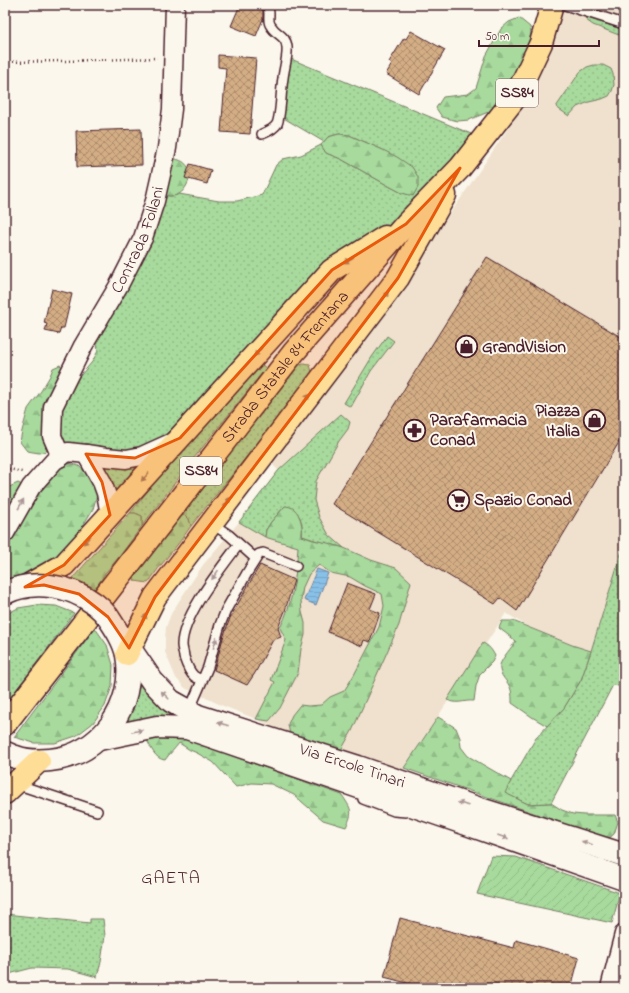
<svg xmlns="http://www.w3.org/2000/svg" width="629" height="993" font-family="'Indie Flower',sans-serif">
<defs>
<pattern id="grass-dots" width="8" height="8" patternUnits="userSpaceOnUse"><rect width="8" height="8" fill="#a7da9c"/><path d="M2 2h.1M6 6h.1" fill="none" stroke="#91bb87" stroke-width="1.8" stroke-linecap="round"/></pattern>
<pattern id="forest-firs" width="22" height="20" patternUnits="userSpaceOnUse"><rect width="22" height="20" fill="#a7da9c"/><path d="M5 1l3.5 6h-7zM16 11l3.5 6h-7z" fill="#91bb87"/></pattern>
<pattern id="garden-furrows" width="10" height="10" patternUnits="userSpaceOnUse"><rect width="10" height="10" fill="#a7da9c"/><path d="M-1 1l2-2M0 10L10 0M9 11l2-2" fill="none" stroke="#91bb87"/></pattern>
<pattern id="water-rules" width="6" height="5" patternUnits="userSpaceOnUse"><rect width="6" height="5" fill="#88c1e7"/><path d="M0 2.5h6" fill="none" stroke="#77a5c6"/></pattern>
<pattern id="building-cross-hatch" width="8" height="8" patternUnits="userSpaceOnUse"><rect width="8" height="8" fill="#d3ad84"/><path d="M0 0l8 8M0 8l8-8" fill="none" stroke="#ad8c6c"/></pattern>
</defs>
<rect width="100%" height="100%" fill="#fbf7ec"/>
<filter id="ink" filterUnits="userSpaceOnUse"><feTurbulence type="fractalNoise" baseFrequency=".025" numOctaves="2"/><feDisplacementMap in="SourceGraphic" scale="8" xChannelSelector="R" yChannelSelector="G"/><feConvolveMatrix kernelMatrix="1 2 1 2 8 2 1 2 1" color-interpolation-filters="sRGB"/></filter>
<g filter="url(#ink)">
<path fill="#efe1cd" d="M565,5H624V28L592,17L591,19L587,18L593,25L624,37V544L591,651L572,645L525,625L506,613L402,771L290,735L256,719L221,705L185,688L176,678L165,652V639L166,627L171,614L179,601L203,565L239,522L278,470L272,464L309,410L461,198L524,105L548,53Z"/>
<path fill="url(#grass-dots)" stroke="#787c64" d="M587,18L591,19L624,30V37L593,25L586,20Z
M291,59L476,136L419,202L383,230L216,384L154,446L141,453L62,448L58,417L75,382L92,362L98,351L96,338L163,195L171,196L179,194L219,201H237L262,195L276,165L283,159L301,155L321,145L326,153L341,159L387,185L402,193L413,195L383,150L349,135L339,134L328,137L324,142L282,117Z
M594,65H603L611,69L613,74L614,85L612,91L609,96L602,99L589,102L577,107L569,116L556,107L580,72L587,67Z
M387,336L394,341L371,371L351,407L344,403L372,357Z
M257,361L266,368L190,463L142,526V516L135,513H130L169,465Z
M304,364L310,365L312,372V376L296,395L191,526L189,519L177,517L298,365Z
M341,414L350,422L348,429L339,441L316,481L314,500L319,517L329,535L344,548C330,544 316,541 302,536C303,530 302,521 299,516C296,512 289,509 285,506L271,522L266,530L265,537L239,522L279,470Z
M146,462L115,505L102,465Z
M624,544V687L613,685L551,803L528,804L504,793L536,738L564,708L581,680L591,651Z
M37,605L56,606L74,613L5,705V615L18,608Z
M139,679C152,698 161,709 182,721L128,723L127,721C134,708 137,694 139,679Z
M5,914L90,923V919H103L105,936L101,962L97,977L68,969L32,968L5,975Z"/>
<path fill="url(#forest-firs)" stroke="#787c64" d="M519,18L530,27L531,33L528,45L505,95L493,110L469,120L458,121L442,117L436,108L443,97L468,94L476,88L486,56L501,29L509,22Z
M339,134L349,135L383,150L397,157L412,167L418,177V187L413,196L402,193L387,185L341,159L326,153L321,145L328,137Z
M170,158C182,160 185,161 191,172C190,179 186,190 179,194C174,197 168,196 163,195Z
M60,365L67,370L50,450L39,453L27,451L20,442L22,431L28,409L41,391L50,376L53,368Z
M69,463L79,466L95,483L97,495L93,509L82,527L54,564L5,585V545L27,502L49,477L61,467Z
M18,483L26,487L5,525V489Z
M285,506C287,506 292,507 294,509C301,515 303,528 302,536L313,540L328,543L344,548L371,560L396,568L411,582L399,625L352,731L340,752L290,735L288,724L292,715L300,705L308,706L321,705L330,697L344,691L354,675L379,627L384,606L382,594L365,586L350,577L331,573L319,565L309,574L303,587L301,600L302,612L305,623V635L301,649L298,673L280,708L269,721L256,719L275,682L271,680L286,640L280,628C293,603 296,575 298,547L265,537L266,530L271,522Z
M130,513H135L142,516V526L119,557L106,572L95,589L90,586L72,579Z
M185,515L189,519L191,526C178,546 161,563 148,583L135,581L133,576L177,517Z
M502,621H513L572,645L591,651L581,680L564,708L547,726L532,717L512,703C512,699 512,694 511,690C509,681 498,676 500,665C502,658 512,647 516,641L499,628Z
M95,628L107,645L113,665L112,686L105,706L93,723L76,736L55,743H34L14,737Z
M483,643C489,646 492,650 495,656L492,662L480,674L476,686L474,701C463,700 459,705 447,700Z
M438,717L456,728L460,738L461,747L468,756L511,781L505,793L528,804L551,803L562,810L573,814L584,815H615L618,822L614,834L606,841L565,824L404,768Z
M158,732L180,737L342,795C351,809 354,811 346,827L323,820L294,795L271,784L252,783L236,787L213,762L197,753L190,750L179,743C175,749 169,754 165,760C155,759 151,748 147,740Z"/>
<path fill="url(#garden-furrows)" stroke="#787c64" d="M491,856L516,857L620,893L612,923L477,894Z"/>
<path fill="url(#water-rules)" stroke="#6f809c" d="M317,569L328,573L316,605L304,600Z"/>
<path fill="url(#building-cross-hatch)" stroke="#4a1f2b" d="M240,5H250L263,10V19L256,36L231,26Z
M411,31L445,50L419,94L386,74L392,64L389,62L404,38L406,39Z
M218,55L256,58L250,134L221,132L226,68L218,67Z
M141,129L142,165L77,167L76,131Z
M190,164L211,170L207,184L185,178Z
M487,257L624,339V434L517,611L500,598L495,604L332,504Z
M52,289L72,294L64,328H61L59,334L45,331L47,324L44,323Z
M260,565L294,580L285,611L278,628L281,637L273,640L255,673L247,685L214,670L223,638L230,618L249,584Z
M347,583L376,594L370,609L380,613L370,642L364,640L362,646L328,632Z
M400,918L514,948L516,940L579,958L571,988H426L384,977Z"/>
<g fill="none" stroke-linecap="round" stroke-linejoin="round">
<defs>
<path id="service" d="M565,5L624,24
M262,134C267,132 274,129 277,124C281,115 281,89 283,78C284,68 288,57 287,47C286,35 276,35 271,26C268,23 269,18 269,14C269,11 268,8 268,5
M211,523L229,535L256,559
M202,680C200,679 196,678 194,676C189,672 186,663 184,657C184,653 182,649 182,645C182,616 222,567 239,544
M189,711L208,667L220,625L226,610L247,573L259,554L263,553L296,566
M16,784L97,811
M363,799L394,811L406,812"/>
<g id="minor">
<path d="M86,454L102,482L106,493L110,515"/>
<path id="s1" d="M61,457L52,436L53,407L83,346L119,285L143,238L155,201L167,148L172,109L175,5"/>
<path d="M5,533L31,487L54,461L68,452L86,454L106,457L126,459L142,456L173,442"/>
<path d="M610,988L624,934"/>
</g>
<g id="tertiary">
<path id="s2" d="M122,637L152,681L171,701L198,716L358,767L477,808L624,855"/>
<path d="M99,739L157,727L187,728L461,822L624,879"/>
</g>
<path id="secondary" d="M5,753C9,754 12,756 16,757C27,761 39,761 50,760C101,755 136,706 127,655C124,641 116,629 108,617"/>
<g id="primary">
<path d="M25,587L64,565L332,270L385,237"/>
<path d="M127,654L155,597L398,278L445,195"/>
<path id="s3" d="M5,724L294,352L406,224L460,168L515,98L541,43L552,5"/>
<path d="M5,793L39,761"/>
</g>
</defs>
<use href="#service" stroke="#4a1f2b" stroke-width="12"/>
<use href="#minor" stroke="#4a1f2b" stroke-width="21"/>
<use href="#tertiary" stroke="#4a1f2b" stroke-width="25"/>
<use href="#secondary" stroke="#4a1f2b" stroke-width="25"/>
<use href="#primary" stroke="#4a1f2b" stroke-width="25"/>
<path stroke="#4a1f2b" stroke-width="2.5" stroke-dasharray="1 3" stroke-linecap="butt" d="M5,62L65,61L157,58
M5,468L22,472"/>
<use href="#service" stroke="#fbf7ec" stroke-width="9"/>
<use href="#minor" stroke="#fbf7ec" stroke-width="18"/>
<use href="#tertiary" stroke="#fbf7ec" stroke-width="22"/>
<use href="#secondary" stroke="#fbf7ec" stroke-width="22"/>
<use href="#primary" stroke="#fedd96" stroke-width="22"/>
<defs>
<path id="secondary-bridge" d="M5,593C33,579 70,585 95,604C99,607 104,612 108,617"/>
</defs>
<use href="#secondary-bridge" stroke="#4a1f2b" stroke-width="25" stroke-linecap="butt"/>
<use href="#secondary-bridge" stroke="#fbf7ec" stroke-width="22"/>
</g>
<defs><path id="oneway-solid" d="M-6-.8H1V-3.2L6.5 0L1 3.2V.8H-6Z"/></defs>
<g fill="#a47e60">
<use href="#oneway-solid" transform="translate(349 260) rotate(148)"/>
<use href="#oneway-solid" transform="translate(385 296) rotate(-53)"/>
<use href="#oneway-solid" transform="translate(258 352) rotate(132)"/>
<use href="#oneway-solid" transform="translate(306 399) rotate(-53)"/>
<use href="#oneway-solid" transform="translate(145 477) rotate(132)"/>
<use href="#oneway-solid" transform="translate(227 502) rotate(-53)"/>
<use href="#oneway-solid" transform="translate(87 540) rotate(132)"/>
<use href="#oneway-solid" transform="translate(144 619) rotate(-64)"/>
</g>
<g fill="#ab9695">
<use href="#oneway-solid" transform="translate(21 504) rotate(-61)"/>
<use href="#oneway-solid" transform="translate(215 575) rotate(125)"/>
<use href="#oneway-solid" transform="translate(215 643) rotate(-73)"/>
<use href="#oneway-solid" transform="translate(165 695) rotate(-135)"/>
<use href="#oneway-solid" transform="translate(223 724) rotate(-163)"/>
<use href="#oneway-solid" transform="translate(137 731) rotate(-12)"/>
<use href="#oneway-solid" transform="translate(463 804) rotate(-161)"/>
<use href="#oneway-solid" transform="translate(503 837) rotate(19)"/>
<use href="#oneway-solid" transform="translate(587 843) rotate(-162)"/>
</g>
</g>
<path fill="#e8590c" fill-opacity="0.2" stroke="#e8590c" stroke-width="3" stroke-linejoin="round" d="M460,168L398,278L155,597L129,648L108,617L79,594L44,585L25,587L64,565L110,515L102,482L86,454L135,458L180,438L332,270L406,224Z"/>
<defs>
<symbol id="shop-ring" viewBox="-11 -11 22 22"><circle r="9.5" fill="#fbf7ec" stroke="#4a1f2b" stroke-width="1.5"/><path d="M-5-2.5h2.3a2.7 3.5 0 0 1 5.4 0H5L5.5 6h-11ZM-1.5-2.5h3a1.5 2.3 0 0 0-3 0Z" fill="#4a1f2b"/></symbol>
<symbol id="pharmacy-ring" viewBox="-11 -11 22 22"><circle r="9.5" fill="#fbf7ec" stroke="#4a1f2b" stroke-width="1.5"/><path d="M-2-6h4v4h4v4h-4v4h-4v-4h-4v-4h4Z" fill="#4a1f2b"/></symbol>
<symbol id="supermarket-ring" viewBox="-11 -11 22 22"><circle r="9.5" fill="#fbf7ec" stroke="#4a1f2b" stroke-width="1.5"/><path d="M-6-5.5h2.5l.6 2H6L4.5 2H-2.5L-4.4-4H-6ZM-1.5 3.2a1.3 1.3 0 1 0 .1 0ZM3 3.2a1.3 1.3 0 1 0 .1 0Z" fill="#4a1f2b"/></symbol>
</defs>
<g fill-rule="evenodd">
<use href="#shop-ring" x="454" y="334" width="25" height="25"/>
<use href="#shop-ring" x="582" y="408" width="25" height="25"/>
<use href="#pharmacy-ring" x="402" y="418" width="25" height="25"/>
<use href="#supermarket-ring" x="446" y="488" width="25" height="25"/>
</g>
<g text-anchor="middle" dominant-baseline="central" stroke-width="4" stroke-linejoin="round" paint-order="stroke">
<g fill="#fbf7ec" stroke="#7f6065" stroke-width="1">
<rect x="496" y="79" width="42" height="28" rx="3"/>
<rect x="180" y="457" width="42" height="28" rx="3"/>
</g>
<g font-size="16" font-weight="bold" fill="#4a1f2b">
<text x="517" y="93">SS84</text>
<text x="201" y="471">SS84</text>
</g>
<g font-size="17" fill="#4a1f2b" stroke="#fbf7ec">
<text stroke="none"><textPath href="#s1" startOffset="240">Contrada Follani</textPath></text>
<text stroke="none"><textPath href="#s3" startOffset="454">Strada Statale 84 Frentana</textPath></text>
<text stroke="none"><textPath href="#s2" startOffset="274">Via Ercole Tinari</textPath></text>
</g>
<g font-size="17" font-weight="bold" fill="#4a1f2b" stroke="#fbf7ec" text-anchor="start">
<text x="482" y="347">GrandVision</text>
<text x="580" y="411" text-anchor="end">Piazza<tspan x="580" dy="20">Italia</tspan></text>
<text x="430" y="420">Parafarmacia<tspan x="430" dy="20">Conad</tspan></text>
<text x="474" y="500">Spazio Conad</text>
</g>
<g font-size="18" letter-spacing="1" fill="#4a1f2b" stroke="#fbf7ec">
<text x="171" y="879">GAETA</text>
</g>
</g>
<rect width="629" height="993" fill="none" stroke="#fbf7ec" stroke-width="20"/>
<rect x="10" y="10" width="609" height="973" fill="none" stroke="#4a1f2b" stroke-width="1.5" filter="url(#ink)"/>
<path d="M479 40v6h120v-6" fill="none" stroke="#4a1f2b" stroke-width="2"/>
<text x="485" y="40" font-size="12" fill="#4a1f2b" stroke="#fbf7ec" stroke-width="3" paint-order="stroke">50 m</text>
</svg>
